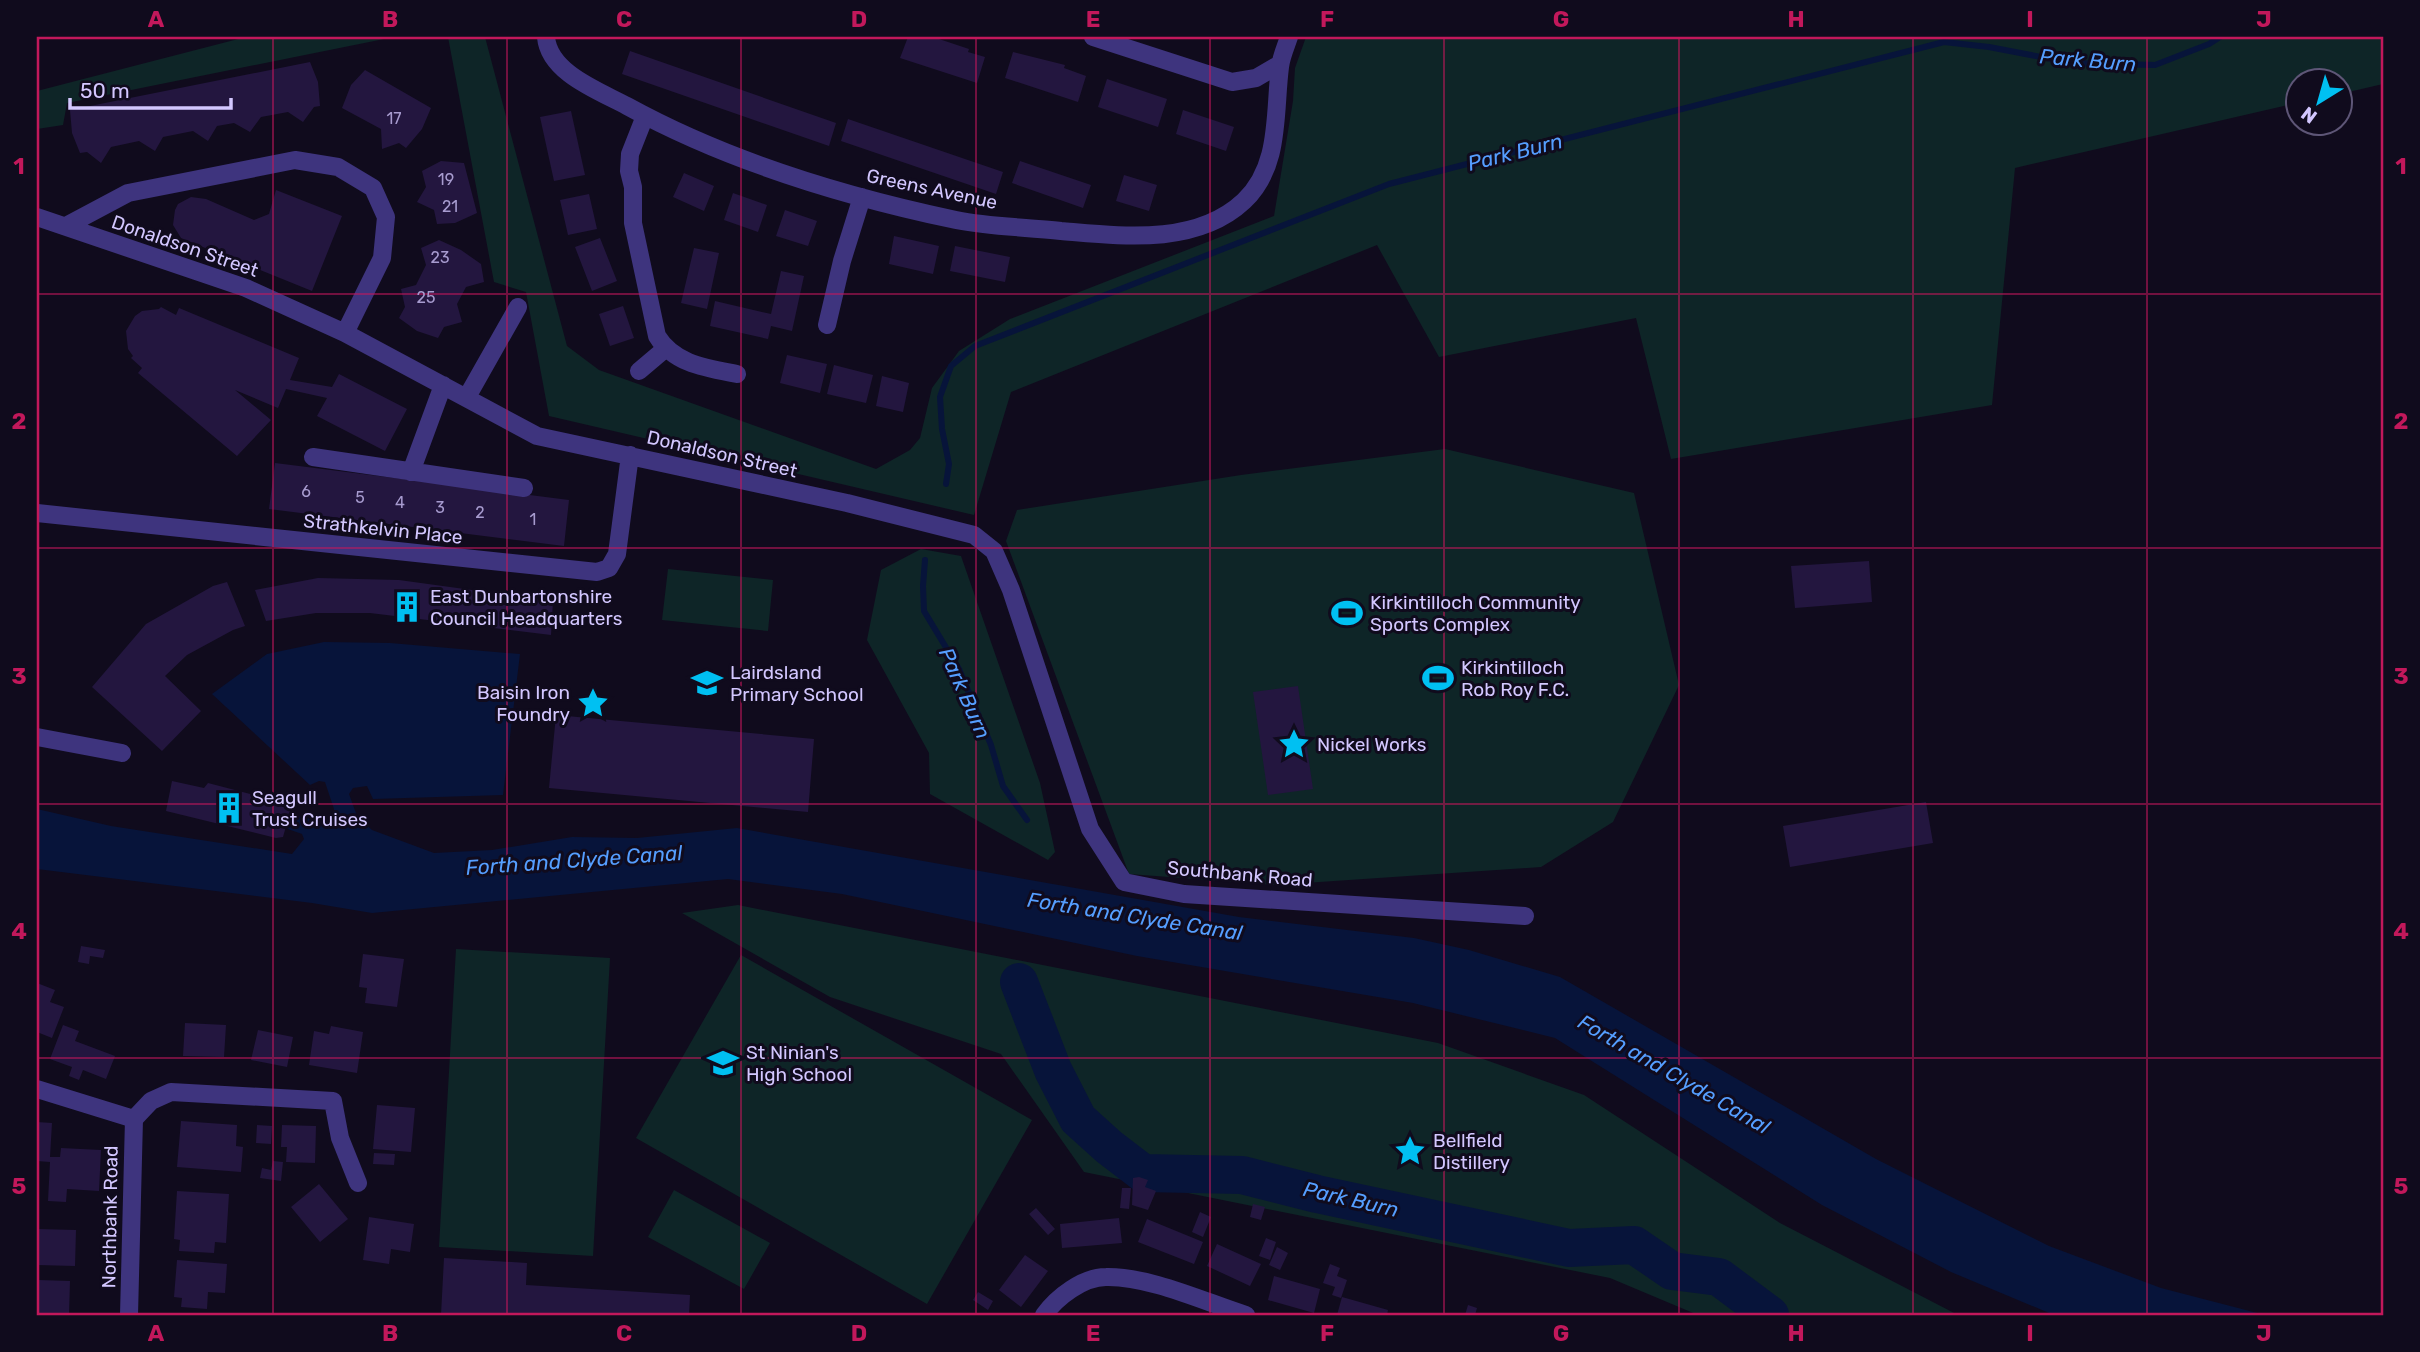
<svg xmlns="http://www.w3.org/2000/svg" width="2420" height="1352" font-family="Rubik,sans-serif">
<rect width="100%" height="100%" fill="#100b1d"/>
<path fill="#0e2527" d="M246,37H394L67,103L63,125L37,129V91Z
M448,37H485L567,346L599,370L876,469L910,450L920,438L932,388L959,351L1010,319L1274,216L1293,101L1295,68L1306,37H2383V84L2340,94V80H2298L2297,103L2015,168L1992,405L1671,459L1636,318L1439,357L1377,245L1011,392L974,515L549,416L526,292L494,282Z
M1445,449L1634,493L1679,685L1613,822L1541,867L1275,885L1129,874L1006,541L1017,510L1241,475Z
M921,549L961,556L1040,783L1055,852L1048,860L930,794L929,753L867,640L881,570Z
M668,569L773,580L768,631L662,620Z
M738,905L1438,1043L1584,1095L1780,1223L1958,1315H1698L1610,1278L1084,1172L1001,1054L830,997L682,913Z
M456,949L610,958L593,1256L439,1247Z
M741,955L1032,1120L927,1304L636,1138Z
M674,1190L770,1243L744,1289L648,1237Z"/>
<path fill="#07143a" d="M324,642L390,643L520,654L503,795L373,799L367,786L353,788L349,794L357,816L372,830L434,853L492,850L572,837L637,838L737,828L1239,917L1414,938L1469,950L1560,977L1876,1159L2049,1246L2161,1288L2265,1315H2054L1951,1272L1822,1205L1555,1038L1413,1003L1137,956L842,894L728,879L372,913L312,903L37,869V809L111,826L292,854L304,839L302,834L285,828L289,814L334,824V809L325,782L319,781L310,785L212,694L267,654Z"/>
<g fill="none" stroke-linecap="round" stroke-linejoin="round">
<path stroke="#07143a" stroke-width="6" d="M946,484L949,464L942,429L940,397L951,366L975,346L1389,184L1944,42L1989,47L2072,63L2155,65L2209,44L2220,37
M925,560L923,586L924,611L959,669L991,745L1003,786L1027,820"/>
<path stroke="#07143a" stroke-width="38" d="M1019,982L1053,1070L1078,1119L1109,1147L1143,1173L1242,1175L1317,1194L1569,1248L1634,1245L1672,1271L1719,1277L1770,1315"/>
</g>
<path fill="#23163f" d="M908,37H933L969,49L968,52L985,57L977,83L900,58Z
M630,51L836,123L829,146L622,74Z
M1013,52L1065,65L1064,68L1086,76L1078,102L1005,78Z
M310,62L318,82L320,106L314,107L303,122L288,112L261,117L250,132L234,123L217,126L208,141L193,131L163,137L155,151L139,141L111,147L101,163L87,152L80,153L72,133L70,110Z
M365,70L431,108L422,129L406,148L399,143L382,149L381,129L342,108L351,85Z
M1107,79L1167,99L1158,127L1098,107Z
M1183,110L1234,127L1226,151L1176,134Z
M571,111L585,175L554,181L540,117Z
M848,119L1003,172L996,194L841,141Z
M441,161L464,163L477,213L455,223L437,224L434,210L417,202L426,187L422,171Z
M1020,161L1091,185L1083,208L1012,183Z
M684,173L714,186L704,211L673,197Z
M1124,175L1157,185L1149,211L1116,201Z
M276,190L342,216L312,291L188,241L181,238L173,225L175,210L178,204L191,197L206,199L254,220L269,214Z
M733,193L767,205L758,232L724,220Z
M589,194L597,229L568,235L560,200Z
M785,210L817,221L808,246L776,236Z
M894,236L939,246L933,274L889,264Z
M600,238L617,281L592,291L575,247Z
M439,240L461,250L481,264L484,282L466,287L457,304L462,322L444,327L438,338L417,331L399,318L405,307L401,289L416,285L426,265L421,248Z
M955,246L1010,257L1005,282L950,271Z
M694,248L719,253L707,309L681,303Z
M781,271L804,276L792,331L771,326L768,339L710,326L715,301L771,314Z
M623,306L634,338L610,346L599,314Z
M161,307L176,315L179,308L299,358L290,380L332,387L339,374L407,409L385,451L317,416L327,398L286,389L278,408L235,390L271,420L237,456L138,373L142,368L131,358L133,356L128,349L126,331L135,316L142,311L159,309Z
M787,355L827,364L820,393L780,383Z
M834,365L873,375L866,403L827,394Z
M882,376L909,383L903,412L876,406Z
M275,463L569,500L564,546L269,509Z
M1869,561L1872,602L1795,608L1791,566Z
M318,578L399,580L553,601L551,635L370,613H316L266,621L255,590Z
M227,582L245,626L233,630L187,655L165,676L201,711L162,751L92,687L146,624L213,586Z
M1298,686L1313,789L1268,795L1253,692Z
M556,715L814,739L808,812L549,788Z
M172,781L204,788L208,783L292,805L283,837L276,838L166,811Z
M1926,802L1933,843L1790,867L1783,826Z
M81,946L105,950L103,958L90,956L89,964L78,962Z
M363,954L404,959L397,1007L365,1003L367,988L359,987Z
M37,983L55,990L50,1002L64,1007L52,1038L37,1032Z
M185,1023L226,1025L224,1057L183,1056Z
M63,1025L79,1031L75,1041L115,1056L106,1079L83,1070L79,1080L69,1076L72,1067L50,1059Z
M331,1026L363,1032L357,1073L309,1065L314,1031L329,1034Z
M258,1030L293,1037L287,1067L251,1060Z
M377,1105L415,1108L411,1152L373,1149Z
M181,1121L237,1125L236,1146L243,1147L241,1172L177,1167Z
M37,1122L52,1123L50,1157H60L61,1148L101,1150L99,1191L67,1189L66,1202L48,1201L50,1162L37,1161Z
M257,1125L272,1126L271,1144L256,1143Z
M282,1125L316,1126L315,1163L286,1162L287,1147H281Z
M374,1153L395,1154L394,1165L373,1164Z
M273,1161L283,1162L281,1181L260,1178L262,1168L271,1170Z
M1139,1177L1148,1180L1145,1187L1156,1191L1148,1210L1132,1205L1133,1178Z
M319,1184L348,1219L320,1242L291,1207Z
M1122,1188H1131L1129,1209L1120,1208Z
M177,1191L229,1194L226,1243L215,1242L214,1253L179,1251L180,1240L174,1239Z
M1253,1204L1265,1207L1261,1220L1250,1217Z
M1036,1208L1055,1229L1048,1235L1029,1214Z
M1200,1212L1211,1217L1203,1237L1192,1232Z
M369,1217L414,1224L410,1252L391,1249L389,1264L363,1260Z
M1119,1218L1122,1243L1062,1248L1060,1224Z
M1147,1219L1203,1242L1194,1264L1138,1242Z
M37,1229L76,1230L75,1266L37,1265Z
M1266,1238L1276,1242L1270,1260L1259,1256Z
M1217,1244L1261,1264L1250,1286L1207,1266Z
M1277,1247L1288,1253L1280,1270L1269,1265Z
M1025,1255L1048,1271L1021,1307L999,1290Z
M444,1258L527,1263L526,1285L690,1295L689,1315H441Z
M177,1260L227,1264L225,1293L208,1292L207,1309L181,1307L182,1298L174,1297Z
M1330,1264L1340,1268L1337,1276L1347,1280L1341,1298L1332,1295L1335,1287L1323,1283Z
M1274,1276L1320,1289L1314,1313L1268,1300Z
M38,1280L70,1281L69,1315H37Z
M978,1292L993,1301L988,1310L973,1300Z
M1342,1297L1388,1310L1387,1315H1337Z
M1468,1305L1477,1308L1475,1315H1465Z"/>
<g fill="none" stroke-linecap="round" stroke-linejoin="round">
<path stroke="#3e347e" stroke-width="18" d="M546,37C549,73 599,91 627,106C729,162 842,196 956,220C990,227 1027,227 1061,231C1121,236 1196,246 1244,201C1281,166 1274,113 1280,67C1281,57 1286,46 1289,37
M1093,37L1232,82L1256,78L1280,64
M645,116L630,154L629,171L633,187V223L657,336C674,364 706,368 737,374
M37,217L246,288L345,333L537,436L847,503L974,535L994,551L1011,590L1090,829L1124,882L1184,894L1525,916
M66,226L128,193L295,160L338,167L373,188L386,217L382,258L345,333
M827,325L842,261L862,197
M639,371L665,349
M467,397L518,307
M313,457L524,488
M411,472L443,385
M37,513L597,572L609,568L617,554L630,455
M37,737L122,753
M37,1089L134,1119
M134,1119L151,1101L171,1092L333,1101L340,1138L358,1183
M129,1315L134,1119
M1044,1315C1057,1297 1083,1277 1106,1277C1149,1276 1205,1302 1246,1315"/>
</g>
<path fill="none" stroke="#c2185b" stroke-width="2" stroke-opacity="0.55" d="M273,37V1315M507,37V1315M741,37V1315M976,37V1315M1210,37V1315M1444,37V1315M1679,37V1315M1913,37V1315M2147,37V1315M37,294H2383M37,548H2383M37,804H2383M37,1058H2383"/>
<defs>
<symbol id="building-bare" viewBox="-9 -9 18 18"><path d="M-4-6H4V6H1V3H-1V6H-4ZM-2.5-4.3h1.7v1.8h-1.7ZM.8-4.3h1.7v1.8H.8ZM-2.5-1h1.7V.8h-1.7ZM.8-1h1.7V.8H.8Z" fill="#00c0f2" stroke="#100b1d" stroke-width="2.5" paint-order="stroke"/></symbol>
<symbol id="stadium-bare" viewBox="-9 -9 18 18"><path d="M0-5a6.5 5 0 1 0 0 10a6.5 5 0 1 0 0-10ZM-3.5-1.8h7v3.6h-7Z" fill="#00c0f2" stroke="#100b1d" stroke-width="2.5" paint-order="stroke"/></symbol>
<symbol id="school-bare" viewBox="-9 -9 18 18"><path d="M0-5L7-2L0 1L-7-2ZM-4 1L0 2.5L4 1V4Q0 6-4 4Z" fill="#00c0f2" stroke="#100b1d" stroke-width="2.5" paint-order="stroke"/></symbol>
<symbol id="sight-bare" viewBox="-9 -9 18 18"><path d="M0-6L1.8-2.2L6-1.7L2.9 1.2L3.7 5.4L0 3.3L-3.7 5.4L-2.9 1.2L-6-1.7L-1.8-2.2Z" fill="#00c0f2" stroke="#100b1d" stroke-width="2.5" paint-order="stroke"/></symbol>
</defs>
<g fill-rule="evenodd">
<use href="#building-bare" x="385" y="585" width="44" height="44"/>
<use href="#stadium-bare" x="1325" y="591" width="44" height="44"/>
<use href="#stadium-bare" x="1416" y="656" width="44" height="44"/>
<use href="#school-bare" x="685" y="661" width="44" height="44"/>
<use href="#sight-bare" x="571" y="681" width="44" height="44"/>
<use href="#sight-bare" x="1272" y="722" width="44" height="44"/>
<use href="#building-bare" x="207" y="786" width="44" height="44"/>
<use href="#school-bare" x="701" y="1041" width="44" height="44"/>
<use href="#sight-bare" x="1388" y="1129" width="44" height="44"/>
</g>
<g text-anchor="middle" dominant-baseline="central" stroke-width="6" stroke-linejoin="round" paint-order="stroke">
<g font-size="16" fill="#a79bcf">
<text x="394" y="118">17</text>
<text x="446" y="179">19</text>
<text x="450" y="206">21</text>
<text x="440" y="257">23</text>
<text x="426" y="297">25</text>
<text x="306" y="491">6</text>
<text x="360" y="497">5</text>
<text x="400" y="502">4</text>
<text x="440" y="507">3</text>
<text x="480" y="512">2</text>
<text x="533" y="519">1</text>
</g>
<g font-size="19" fill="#d3c7ff" stroke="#100b1d">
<text transform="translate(932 189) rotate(12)">Greens Avenue</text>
<text transform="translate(185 246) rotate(19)">Donaldson Street</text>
<text transform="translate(722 454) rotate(13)">Donaldson Street</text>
<text transform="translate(383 529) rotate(6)">Strathkelvin Place</text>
<text transform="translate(1240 874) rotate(5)">Southbank Road</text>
<text transform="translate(110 1217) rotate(-89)">Northbank Road</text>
</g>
<g font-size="19" fill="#d3c7ff" stroke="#100b1d" text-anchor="start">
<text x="430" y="596">East Dunbartonshire<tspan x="430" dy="22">Council Headquarters</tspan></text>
<text x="1370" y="602">Kirkintilloch Community<tspan x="1370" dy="22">Sports Complex</tspan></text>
<text x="1461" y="667">Kirkintilloch<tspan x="1461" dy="22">Rob Roy F.C.</tspan></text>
<text x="730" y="672">Lairdsland<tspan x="730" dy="22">Primary School</tspan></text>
<text x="570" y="692" text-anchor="end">Baisin Iron<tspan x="570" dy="22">Foundry</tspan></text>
<text x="1317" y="744">Nickel Works</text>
<text x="252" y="797">Seagull<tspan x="252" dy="22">Trust Cruises</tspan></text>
<text x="746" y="1052">St Ninian's<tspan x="746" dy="22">High School</tspan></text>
<text x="1433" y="1140">Bellfield<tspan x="1433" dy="22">Distillery</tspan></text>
</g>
<g font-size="21" font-style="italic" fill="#559eff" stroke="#100b1d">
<text transform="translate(2088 60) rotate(5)">Park Burn</text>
<text transform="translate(1515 152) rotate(-14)">Park Burn</text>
<text transform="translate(965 693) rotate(66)">Park Burn</text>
<text transform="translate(574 860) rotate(-4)">Forth and Clyde Canal</text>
<text transform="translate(1135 916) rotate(9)">Forth and Clyde Canal</text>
<text transform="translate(1674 1074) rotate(30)">Forth and Clyde Canal</text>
<text transform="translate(1351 1199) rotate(13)">Park Burn</text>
</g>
</g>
<rect width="2420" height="1352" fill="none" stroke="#100b1d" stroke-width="77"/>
<g transform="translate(2319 102) rotate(217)"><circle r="33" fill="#100b1d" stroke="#5e5677" stroke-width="2"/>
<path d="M0-5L12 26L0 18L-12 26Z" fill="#00c0f2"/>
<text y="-10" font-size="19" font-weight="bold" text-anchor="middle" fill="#d3c7ff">N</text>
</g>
<path d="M70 98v10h161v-10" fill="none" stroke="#d3c7ff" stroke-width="3.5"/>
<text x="80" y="98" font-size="21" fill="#d3c7ff" stroke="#100b1d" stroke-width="5" paint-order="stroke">50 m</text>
<rect x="38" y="38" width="2344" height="1276" fill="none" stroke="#c2185b" stroke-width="2.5"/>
<g font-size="23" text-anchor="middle" font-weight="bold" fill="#c2185b">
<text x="156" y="27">A</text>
<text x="390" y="27">B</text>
<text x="624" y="27">C</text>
<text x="859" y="27">D</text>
<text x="1093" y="27">E</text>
<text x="1327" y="27">F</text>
<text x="1561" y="27">G</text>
<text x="1796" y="27">H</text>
<text x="2030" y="27">I</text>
<text x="2264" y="27">J</text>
<text x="19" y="174">1</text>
<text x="2401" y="174">1</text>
<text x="19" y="429">2</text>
<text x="2401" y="429">2</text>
<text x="19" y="684">3</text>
<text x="2401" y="684">3</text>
<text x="19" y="939">4</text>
<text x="2401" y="939">4</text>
<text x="19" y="1194">5</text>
<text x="2401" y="1194">5</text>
<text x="156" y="1341">A</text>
<text x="390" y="1341">B</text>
<text x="624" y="1341">C</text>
<text x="859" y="1341">D</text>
<text x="1093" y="1341">E</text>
<text x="1327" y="1341">F</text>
<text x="1561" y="1341">G</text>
<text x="1796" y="1341">H</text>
<text x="2030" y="1341">I</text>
<text x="2264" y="1341">J</text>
</g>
</svg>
